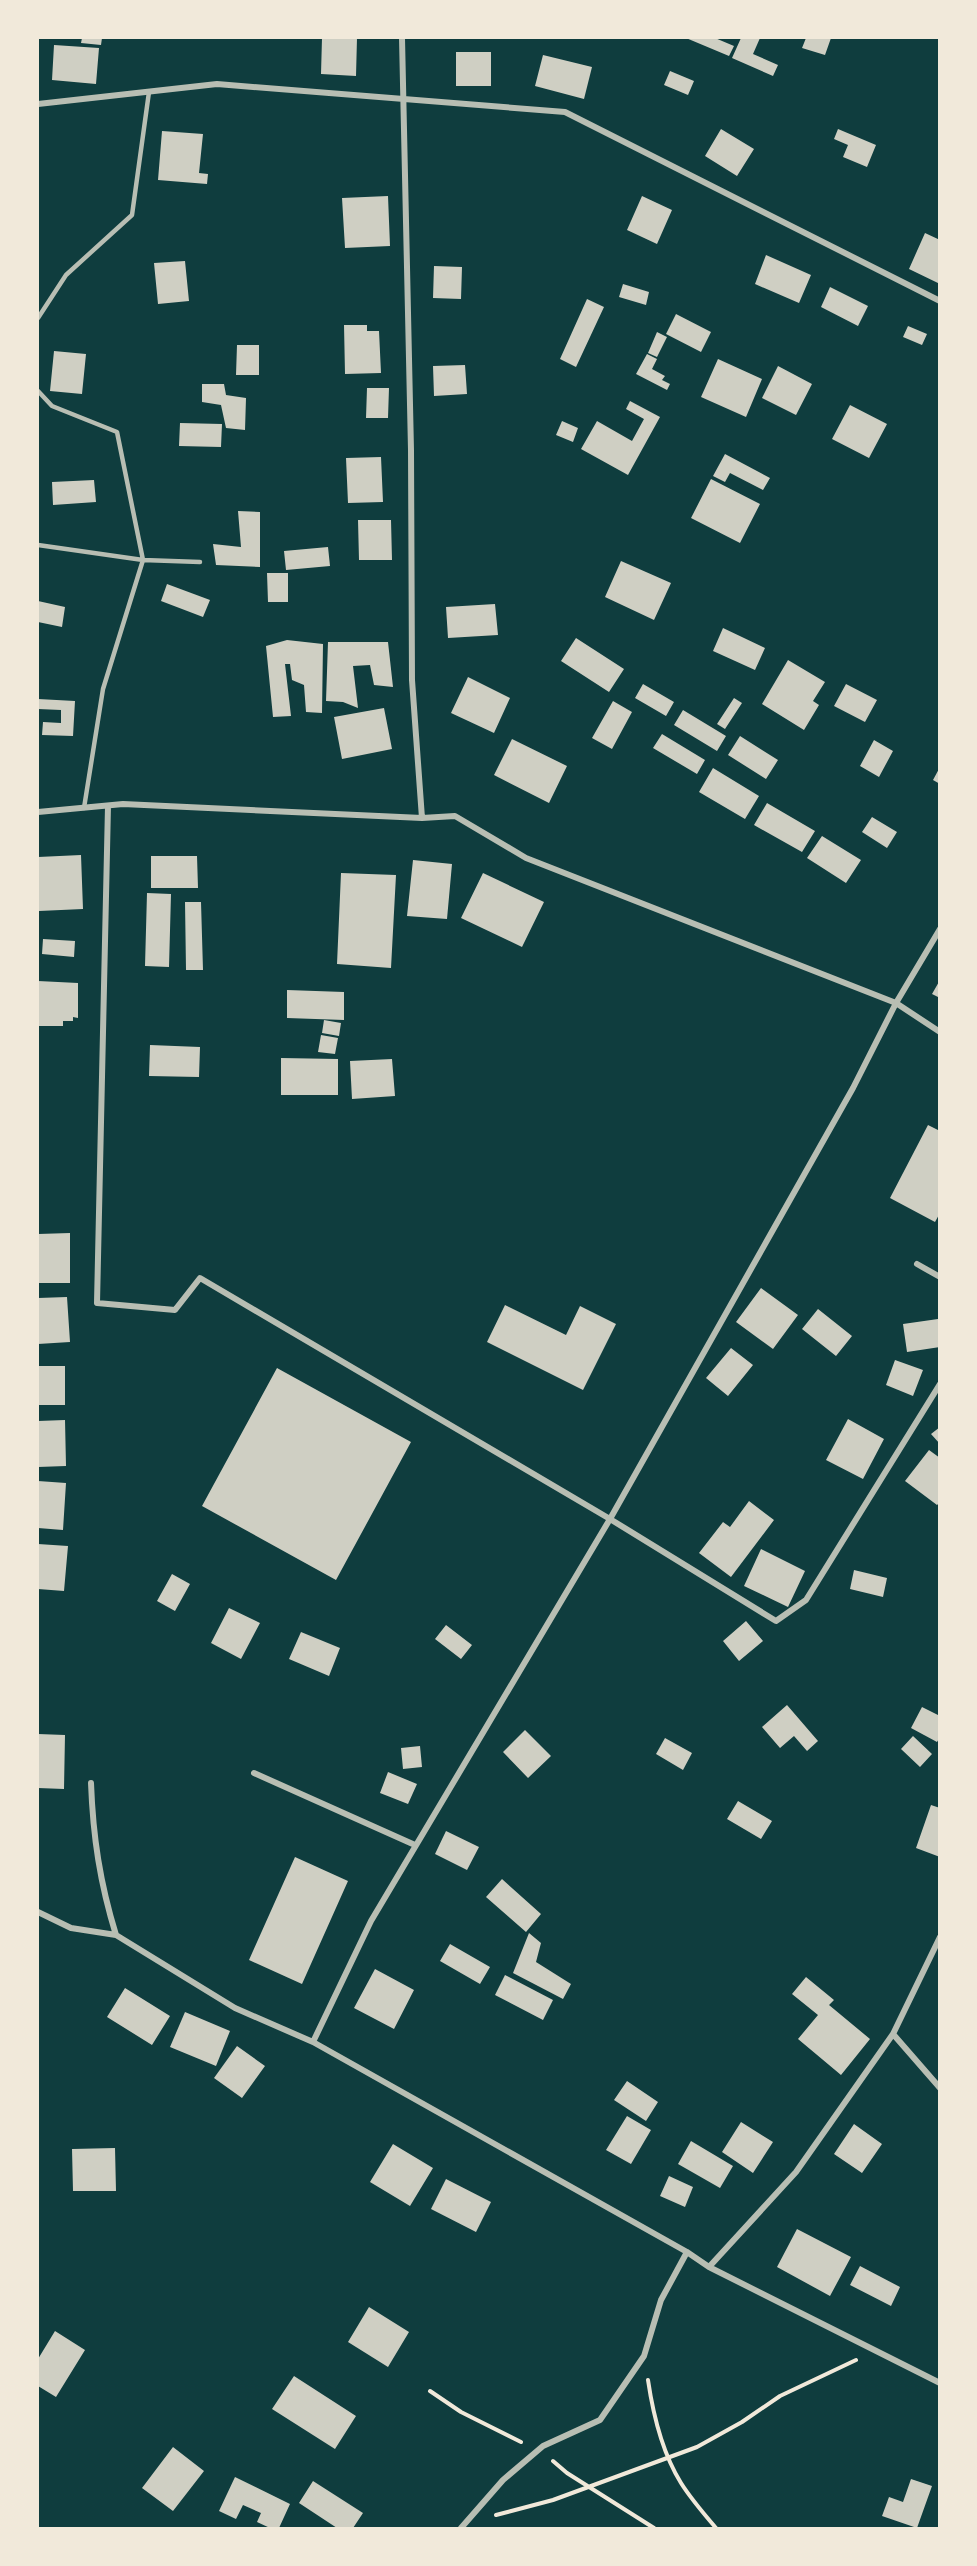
<svg xmlns="http://www.w3.org/2000/svg" width="977" height="2566" font-family="Commissioner,sans-serif">
<rect width="100%" height="100%" fill="#0f3d3e"/>
<path fill="#cfcfc3" d="M82,38H102L101,45L81,43Z
M322,38H357L356,76L321,74Z
M686,38H715L734,46L729,56Z
M741,38H760L753,54L778,65L773,76L732,58Z
M806,38H831L825,55L802,48Z
M54,45L99,48L96,84L52,80Z
M456,52H491V86H456Z
M543,55L592,67L584,99L535,86Z
M670,71L694,81L688,95L664,85Z
M721,129L754,149L737,176L705,156Z
M838,129L876,145L867,167L843,157L848,145L834,139Z
M162,131L203,134L199,173L208,174L207,184L158,180Z
M388,196L390,246L345,248L342,198Z
M642,196L672,210L657,244L627,230Z
M925,233L940,240V284L909,269Z
M766,255L811,275L799,303L755,284Z
M185,261L189,301L158,304L154,263Z
M434,266L462,267L461,299L433,298Z
M623,284L649,292L646,305L619,297Z
M830,287L868,306L858,326L821,307Z
M587,299L604,307L576,367L560,359Z
M676,314L711,332L701,352L666,334Z
M344,325H367V331H379L381,373L345,374Z
M908,326L927,334L922,345L903,337Z
M657,332L667,337L657,357L648,353Z
M237,345H259V375H236Z
M54,351L86,354L82,394L50,391Z
M647,354L657,359L652,369L665,376L662,380L670,384L667,390L636,374Z
M718,359L762,379L746,417L701,397Z
M465,365L467,394L434,396L433,366Z
M778,366L812,384L796,415L762,398Z
M202,384H224L226,395L246,398L245,430L226,428L221,405L202,402Z
M367,388H389L388,418H366Z
M630,401L660,417L628,475L581,449L597,421L632,441L644,419L626,409Z
M850,405L887,424L869,458L832,439Z
M562,421L578,428L573,442L556,435Z
M180,423L222,424L221,447L179,446Z
M725,454L770,478L763,490L730,473L725,482L713,476Z
M381,457L383,502L348,503L346,458Z
M711,479L760,504L740,543L691,518Z
M94,480L96,502L53,505L52,482Z
M238,511L260,512V567L216,565L213,544L241,547Z
M358,520H391L392,560H359Z
M328,547L330,566L286,570L284,551Z
M621,561L671,583L654,620L605,597Z
M267,573H288V602H268Z
M167,584L210,600L203,617L161,601Z
M38,601L65,607L62,627L38,622Z
M495,604L498,635L448,638L446,607Z
M723,628L765,648L755,670L713,651Z
M576,638L624,669L609,692L561,661Z
M287,640L323,644L322,713L306,712L304,685L292,680L290,664H285L291,716L273,717L266,646Z
M328,642H388L393,687L374,685L370,665L353,666L358,708L343,702L326,701Z
M788,660L825,682L813,701L819,705L804,730L762,704Z
M468,677L510,698L494,733L451,713Z
M643,684L674,702L666,716L635,698Z
M846,684L877,700L865,722L834,706Z
M734,698L742,703L725,729L717,724Z
M38,699L75,701L73,736L42,735L43,722L61,723V710L38,709Z
M613,701L632,712L612,749L592,738Z
M384,708L392,749L342,759L334,717Z
M683,710L726,736L717,751L674,725Z
M662,734L705,760L697,774L653,748Z
M740,736L778,760L766,779L728,755Z
M512,739L567,766L549,803L494,775Z
M874,740L893,751L879,777L860,766Z
M940,767V784L933,780Z
M713,768L759,796L745,819L699,792Z
M767,803L815,831L802,852L754,825Z
M872,817L897,832L887,848L862,832Z
M822,836L861,860L846,883L807,858Z
M81,855L83,909L39,911L38,857Z
M151,856H197L198,888H151Z
M413,860L452,864L447,919L407,916Z
M341,873L396,875L391,968L337,964Z
M483,873L544,902L522,947L461,918Z
M147,893L171,894L169,967L145,966Z
M185,902H201L203,970H186Z
M43,939L75,941L74,957L42,954Z
M940,980V998L932,994Z
M38,981L78,983V1018L73,1017V1021H63V1026H38Z
M287,990L344,992V1020L287,1018Z
M324,1020L341,1023L339,1036L322,1033Z
M321,1035L338,1038L335,1054L318,1052Z
M150,1045L200,1047L199,1077L149,1076Z
M281,1058L338,1059V1095H281Z
M392,1059L395,1096L352,1099L350,1061Z
M928,1125L940,1131V1213L935,1222L890,1198Z
M70,1233V1283H38V1234Z
M761,1288L798,1315L773,1349L736,1322Z
M67,1297L70,1342L38,1344V1298Z
M505,1305L566,1335L580,1306L616,1324L583,1390L487,1342Z
M818,1309L852,1336L836,1356L802,1329Z
M938,1319L940,1347L907,1352L903,1324Z
M731,1348L753,1365L728,1396L706,1378Z
M895,1360L923,1370L913,1396L886,1385Z
M38,1366H65V1405H38Z
M277,1368L411,1442L336,1580L202,1506Z
M848,1419L884,1439L863,1479L826,1460Z
M65,1420L66,1466L38,1467V1421Z
M940,1427V1444L931,1434Z
M929,1450L940,1458V1502L937,1505L905,1481Z
M38,1481L66,1483L63,1530L38,1528Z
M749,1501L774,1520L731,1577L699,1553L723,1522L730,1527Z
M38,1544L68,1546L64,1591L38,1589Z
M761,1549L805,1571L788,1607L744,1586Z
M854,1570L887,1578L883,1597L850,1589Z
M172,1574L190,1584L175,1611L157,1601Z
M229,1608L260,1623L241,1659L211,1643Z
M746,1621L763,1641L739,1661L723,1641Z
M446,1625L472,1645L461,1659L435,1639Z
M301,1632L340,1648L329,1676L289,1659Z
M787,1705L818,1741L807,1751L794,1736L780,1748L762,1727Z
M922,1707L940,1716V1737L937,1742L911,1728Z
M525,1730L551,1756L528,1778L503,1752Z
M38,1734L65,1735L64,1789L38,1788Z
M913,1736L932,1754L920,1767L901,1749Z
M665,1738L692,1753L683,1770L656,1754Z
M420,1746L422,1767L403,1769L401,1748Z
M388,1772L417,1784L408,1804L380,1793Z
M738,1801L772,1821L761,1839L727,1819Z
M931,1805L940,1808V1857L916,1848Z
M446,1831L479,1847L467,1870L435,1854Z
M295,1857L348,1881L302,1984L249,1960Z
M502,1879L541,1914L526,1932L486,1897Z
M529,1933L541,1943L536,1962L571,1984L563,1999L513,1973Z
M450,1944L490,1967L480,1984L440,1961Z
M375,1969L414,1990L394,2029L354,2008Z
M505,1975L553,2000L543,2020L495,1995Z
M806,1977L834,2000L829,2005L870,2039L841,2075L798,2039L818,2015L792,1994Z
M125,1988L170,2016L152,2045L107,2017Z
M185,2012L230,2031L216,2066L170,2047Z
M237,2046L265,2066L242,2098L214,2078Z
M627,2081L658,2102L646,2121L614,2100Z
M627,2116L651,2130L631,2164L606,2150Z
M741,2122L773,2142L753,2173L722,2152Z
M854,2124L882,2144L862,2173L834,2154Z
M691,2141L733,2166L720,2188L678,2164Z
M393,2144L433,2168L410,2206L370,2182Z
M115,2148L116,2191H73L72,2149Z
M669,2176L693,2187L685,2207L660,2196Z
M446,2179L491,2202L476,2232L431,2209Z
M797,2229L851,2257L830,2296L777,2267Z
M860,2266L900,2287L891,2306L850,2285Z
M369,2307L409,2332L388,2367L348,2342Z
M55,2331L85,2350L56,2397L38,2386V2359Z
M294,2376L356,2416L335,2449L272,2409Z
M173,2447L204,2471L173,2511L142,2488Z
M235,2477L290,2504L279,2528H270L257,2522L261,2513L243,2505L236,2519L219,2511Z
M911,2479L932,2486L917,2528L882,2516L889,2497L903,2502Z
M313,2481L363,2513L353,2528H337L299,2503Z"/>
<g fill="none" stroke-linecap="round" stroke-linejoin="round">
<path stroke="#f1e9da" stroke-width="4" d="M648,2380C653,2414 663,2454 681,2483C691,2499 704,2514 716,2528
M430,2391L461,2412L521,2442
M553,2461L567,2473L654,2528
M496,2515L553,2500L697,2447L742,2422L780,2396L856,2360"/>
<path stroke="#b8beb3" stroke-width="4.5" d="M38,318L66,275L132,215L149,92
M38,391L52,406L117,432L143,560L103,689L84,808
M38,545L143,560L200,562"/>
<path stroke="#b8beb3" stroke-width="6" d="M402,38L411,450L412,680L422,818
M38,104L217,84L565,112L940,301
M108,806L97,1303L175,1310L200,1278L610,1519L776,1621L806,1600L940,1384
M38,812L123,804L422,818L455,816L526,858L896,1003L940,1032
M917,1264L940,1277
M254,1773L415,1845
M91,1783C93,1837 100,1883 116,1935
M38,1912L71,1928L116,1935L235,2008L313,2042L687,2252L709,2267L940,2383
M893,2034L940,2088
M313,2042L371,1921L610,1519L853,1088L896,1003L940,929
M709,2267L796,2172L893,2034L940,1937
M461,2528L503,2480L543,2446L600,2420L644,2356L661,2300L687,2252"/>
</g>
<rect width="977" height="2566" fill="none" stroke="#f1e9da" stroke-width="78"/>
</svg>
